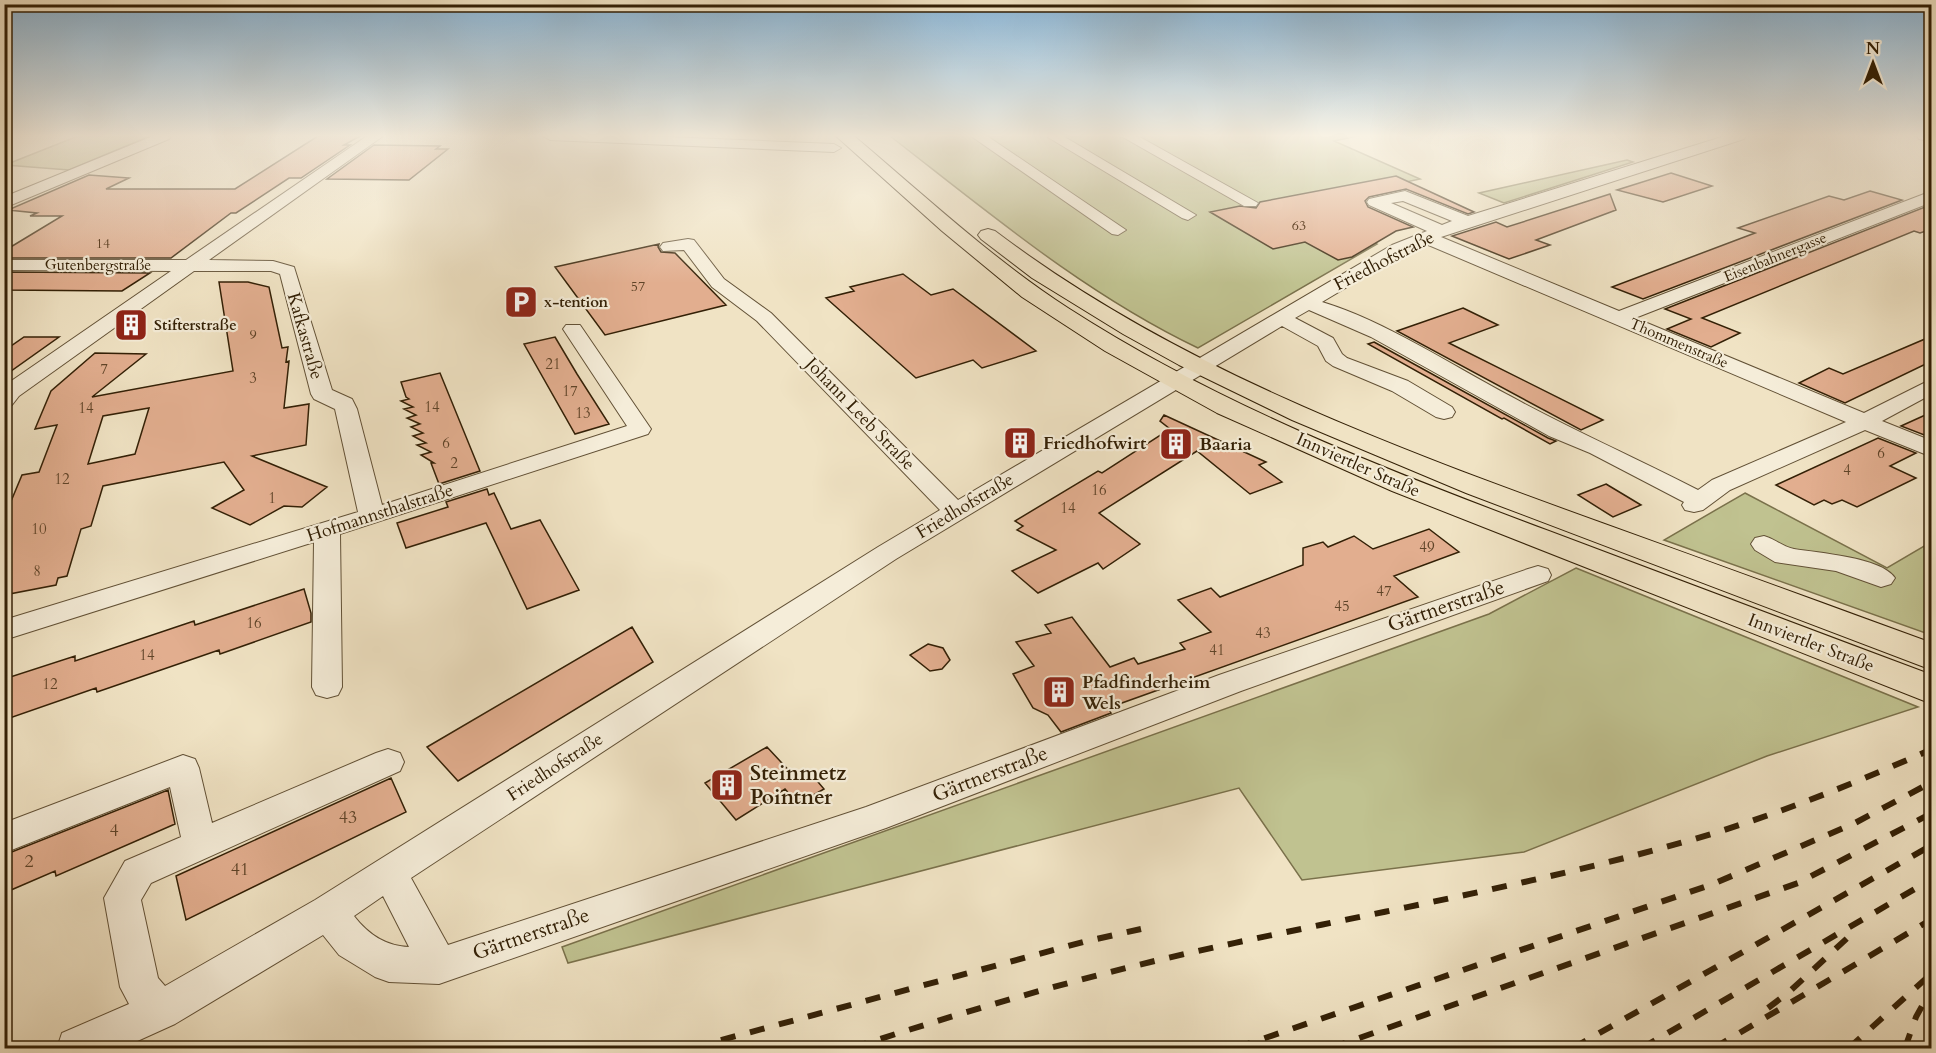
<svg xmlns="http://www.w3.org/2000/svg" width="1936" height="1053" font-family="Cardo,serif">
<rect width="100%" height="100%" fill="#f0e3c4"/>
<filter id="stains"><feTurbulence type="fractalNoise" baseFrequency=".00333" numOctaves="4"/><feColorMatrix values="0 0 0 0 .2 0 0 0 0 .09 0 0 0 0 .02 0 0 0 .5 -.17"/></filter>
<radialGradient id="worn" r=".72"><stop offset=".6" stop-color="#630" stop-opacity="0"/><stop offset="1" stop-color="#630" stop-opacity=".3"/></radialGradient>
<path fill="#c0c290" stroke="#7a714b" stroke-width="1.5" d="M78,136H150L69,170L5,165Z
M890,136H1357L1334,141L1420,179L1301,204L1377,244L1198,348C1085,294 988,212 890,136Z
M1627,160L1633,162L1504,203L1479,193Z
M1745,493L1887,568L1931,542V635L1664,540Z
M1576,568L1918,707L1767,756L1524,852L1302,880L1239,788L568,963L562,947L1489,614Z"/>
<path fill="#e2ae8f" stroke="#332006" stroke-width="1.5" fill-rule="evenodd" d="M318,136H360L344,145H350L301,178H289L236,213H231L171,258H4V251L62,216H30L37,213L8,210L89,175L129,178L106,189H235Z
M374,145L440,146L436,149H448L409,180L327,179Z
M1671,173L1712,186L1663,202L1617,190Z
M1396,176L1474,212L1468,214L1406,189L1369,197L1365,201L1368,207L1413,227L1396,231L1352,257L1338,260L1305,242L1273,249L1210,212L1240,206L1256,208L1260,202Z
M1870,191L1902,200L1643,299L1612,287L1755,233L1738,228L1829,196L1844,200Z
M1610,194L1616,210L1536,240L1550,245L1509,259L1452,236L1496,222L1507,227Z
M1925,207L1932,209V229L1920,233L1914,231L1702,318L1740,333L1711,347L1667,329L1691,319L1665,309Z
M659,244L658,247L661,252L675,253L726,305L605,335L555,267Z
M4,272L150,273L122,291L4,290Z
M903,274L931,295L953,289L1036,351L982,368L973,360L916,378L826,298L854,291L850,287Z
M219,282H248L269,287L282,348L288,347L286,362L289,361L284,408L309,404L306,445L252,456L327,487L302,507L284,506L250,525L212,508L244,490L224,462L103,486L91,526L81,529L67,576L58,578L56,585L4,595V518L22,475L39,472L57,425L35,429L51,391L95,353L146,354L92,397L233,371ZM149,408L135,454L88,464L103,416Z
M1463,308L1498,325L1449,343L1603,420L1581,430L1397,331Z
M1932,336V361L1845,403L1799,383L1829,368L1843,374Z
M24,337H59L4,376V351Z
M555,337L577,374L609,424L575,434L524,344Z
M1374,342L1548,438L1556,441L1550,444L1504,418L1502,419L1368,344Z
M440,373L480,471L439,484L431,463H434L421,455L431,452L417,445L426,443L413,436L423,433L411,427L420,424L407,418L416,415L404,409L413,407L401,401L409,399L406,397L401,382Z
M1932,412V438L1901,426Z
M1164,415L1266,462L1259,465L1282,482L1250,494L1197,451L1099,513L1140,544L1103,569L1098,563L1038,593L1012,571L1056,550L1017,530L1023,526L1015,521L1098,471L1102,473L1170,429L1160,421Z
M1878,438L1916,453L1890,466L1916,478L1857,507L1842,500L1832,504L1824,500L1814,505L1776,485Z
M1606,484L1641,505L1613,517L1578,495Z
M487,489L489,495L494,493L511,529L540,520L579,590L527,609L486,523L406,548L397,523L448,507L446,502Z
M1429,529L1459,552L1394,576L1418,597L1108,708L1111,713L1061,732L1048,715L1033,708L1013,674L1034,666L1016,642L1051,633L1045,625L1072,617L1110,667L1134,658L1138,664L1185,649L1180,643L1211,632L1178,600L1211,588L1220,597L1303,565V548L1323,542L1328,547L1354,536L1373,549Z
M304,589L311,613V622L220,654L219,650L97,692L96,688L4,720V679L75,656V661L194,621L195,625Z
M632,627L653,662L458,781L427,747Z
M928,644L943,648L950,660L942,669L930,671L910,655Z
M767,747L794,776L807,769L824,789L798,804L785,789L736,820L705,783Z
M391,778L406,812L186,920L176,876Z
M168,790L175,824L56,876L55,871L4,893V855Z"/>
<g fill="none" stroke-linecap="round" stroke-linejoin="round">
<defs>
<path id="minor" d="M153,136H171L169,139L4,208V197Z
M367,136H383L209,260L273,261L294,267L332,390L352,399L357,409L382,505L627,426L563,329L566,325H580L651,429L648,434L340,534L342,687L338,695L327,698L316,695L312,687L314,542L4,640V620L358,512L335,409L314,399L311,394L280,274L271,271H194L19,396L12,405L4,406V386L171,271L4,270V260H186Z
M543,136H644L834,144L841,148L834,152L550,140Z
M971,136H987L1126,230L1118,235L1112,234Z
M1046,136H1063L1196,215L1188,220L1182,218Z
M1121,136H1138L1258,203L1256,206H1244Z
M1725,136H1746L1744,139L1441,237L1619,311L1932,191V202L1635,318L1864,413L1932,379V394L1882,421L1932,441V457L1865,430L1730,490L1703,510L1694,512L1685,510L1682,505L1684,502L1590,453L1549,436L1371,337L1309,310L1295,318L1333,338L1342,354L1347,358L1408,381L1452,407L1455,412L1452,417L1444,419L1436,417L1392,391L1333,366L1326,361L1318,346L1282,326L896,559L411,878L448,945L866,807L1219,675L1528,569L1538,566L1548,569L1551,575L1548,581L1241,691L886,828L439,984L389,982L375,977L339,955L323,935L175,1024L122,1048H57L62,1033L129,1004L120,987L104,898L125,861L181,837L170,787L4,853V823L183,755L195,759L199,768L212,823L376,753L388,749L400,753L404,762L400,771L151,883L141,900L158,978L165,986L315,900L878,547L940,510L757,321L712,287L684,250L663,251L660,247L663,243L688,239L694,240L724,279L771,313L958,500L1392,245L1427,231L1369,205L1367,202L1369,199L1405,191L1468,216ZM1403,201L1452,221L1442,225L1391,203ZM1426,244L1846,422L1712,480L1698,490C1636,458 1572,430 1510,396C1453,366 1383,320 1322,302L1404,253ZM383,896L409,947C385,946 368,934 354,916Z
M1917,136H1932V142L1919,139Z
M1764,536C1775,539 1783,547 1794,549C1818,553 1881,557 1895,578L1891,584L1881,587L1836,571L1775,562L1755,550L1751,544L1755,538Z"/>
<path id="major" d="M836,136H854C924,195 991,258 1068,308C1217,404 1383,469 1549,531C1676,579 1804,627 1932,675V704L1392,491L1217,413L1105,351L1022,297L942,231Z
M988,229L995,231C1174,367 1392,447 1602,523C1712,562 1822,603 1932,643V670L1466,493L1292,420L1179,365L1123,334L1032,278L981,239L978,235L981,231Z"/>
</defs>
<use href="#minor" stroke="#625136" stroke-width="2"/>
<use href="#major" stroke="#332006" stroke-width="2"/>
<use href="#minor" fill="#f5edd9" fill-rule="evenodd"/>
<use href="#major" fill="#f0e3c4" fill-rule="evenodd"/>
<path stroke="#332006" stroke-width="6" stroke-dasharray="15 15" stroke-linecap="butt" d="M1768,1008L1789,992L1856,930
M692,1048L1083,942L1141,929
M852,1048C963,1012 1074,979 1189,953C1354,916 1521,888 1684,842C1769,818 1851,785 1932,749
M1236,1048L1713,884L1855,823L1932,782
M1331,1048L1798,883L1932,813
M1573,1048L1932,845
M1642,1048L1932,879
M1714,1048L1932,919
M1849,1048L1932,973
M1905,1048L1916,1017L1932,988"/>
</g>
<linearGradient id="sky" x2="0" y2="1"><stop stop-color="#8bb7d8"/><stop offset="0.48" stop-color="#f8f2e4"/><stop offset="1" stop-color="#f8f2e4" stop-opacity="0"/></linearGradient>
<rect width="1936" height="283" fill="url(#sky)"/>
<defs>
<symbol id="parking-square" viewBox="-11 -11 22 22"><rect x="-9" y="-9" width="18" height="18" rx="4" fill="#8f2418" stroke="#f5edd9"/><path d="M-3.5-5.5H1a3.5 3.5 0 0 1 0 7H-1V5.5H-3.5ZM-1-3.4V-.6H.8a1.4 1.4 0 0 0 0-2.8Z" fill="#fff"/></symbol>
<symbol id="building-square" viewBox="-11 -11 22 22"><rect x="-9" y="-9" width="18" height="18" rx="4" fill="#8f2418" stroke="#f5edd9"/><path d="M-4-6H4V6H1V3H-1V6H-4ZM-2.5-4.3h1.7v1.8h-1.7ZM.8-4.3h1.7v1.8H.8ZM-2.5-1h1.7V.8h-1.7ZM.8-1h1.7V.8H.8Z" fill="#fff"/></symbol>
</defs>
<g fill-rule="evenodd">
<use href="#parking-square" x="502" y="283" width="38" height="38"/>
<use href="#building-square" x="112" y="306" width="38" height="38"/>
<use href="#building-square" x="1001" y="424" width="38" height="38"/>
<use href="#building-square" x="1157" y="425" width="38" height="38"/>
<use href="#building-square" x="1040" y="673" width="38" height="38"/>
<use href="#building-square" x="708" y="766" width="38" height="38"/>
</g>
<g text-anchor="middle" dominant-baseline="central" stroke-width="4.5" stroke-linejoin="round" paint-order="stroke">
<g font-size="14" fill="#5f4428">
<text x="1299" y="225">63</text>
<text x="103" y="243">14</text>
<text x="638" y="286">57</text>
<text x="253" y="334">9</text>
</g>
<g font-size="15" fill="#332006" stroke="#f5edd9">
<text transform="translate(1775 257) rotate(-22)">Eisenbahnergasse</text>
<text x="98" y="265">Gutenbergstraße</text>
<text transform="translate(1679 343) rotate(23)">Thommenstraße</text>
</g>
<g font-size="15" font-weight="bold" fill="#332006" stroke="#f5edd9" text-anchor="start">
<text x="544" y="302">x-tention</text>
<text x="154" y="325">Stifterstraße</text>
</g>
<g font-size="15" fill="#5f4428">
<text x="553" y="364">21</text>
<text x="104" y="369">7</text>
<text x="253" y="378">3</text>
<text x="570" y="391">17</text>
<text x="432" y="407">14</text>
<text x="86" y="408">14</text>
<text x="583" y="413">13</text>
<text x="446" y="443">6</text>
<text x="1881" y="453">6</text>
<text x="454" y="463">2</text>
<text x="1847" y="470">4</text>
<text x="62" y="479">12</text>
<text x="1099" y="490">16</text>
<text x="272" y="498">1</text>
<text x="1068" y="508">14</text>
<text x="39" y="529">10</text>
<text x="1427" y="547">49</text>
<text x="37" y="571">8</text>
<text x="1384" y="591">47</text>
<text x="1342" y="606">45</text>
<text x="254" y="623">16</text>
<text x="1263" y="633">43</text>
<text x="1217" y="650">41</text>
<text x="147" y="655">14</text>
<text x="50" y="684">12</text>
</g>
<g font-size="18" fill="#332006" stroke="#f5edd9">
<text transform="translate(1384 261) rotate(-27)">Friedhofstraße</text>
<text transform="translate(305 336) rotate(74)">Kafkastraße</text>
<text transform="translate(860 414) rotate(46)">Johann Leeb Straße</text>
<text transform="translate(1358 465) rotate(24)">Innviertler Straße</text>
<text transform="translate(965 506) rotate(-31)">Friedhofstraße</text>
<text transform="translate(380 513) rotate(-18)">Hofmannsthalstraße</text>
<text transform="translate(1811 643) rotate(21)">Innviertler Straße</text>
<text transform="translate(555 767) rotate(-33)">Friedhofstraße</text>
</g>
<g font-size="18" font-weight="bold" fill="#332006" stroke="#f5edd9" text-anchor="start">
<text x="1043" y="443">Friedhofwirt</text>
<text x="1199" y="444">Baaria</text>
<text x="1082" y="682">Pfadfinderheim<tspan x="1082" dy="21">Wels</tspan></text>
</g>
<g font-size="18" fill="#5f4428">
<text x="348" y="817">43</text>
<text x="114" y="830">4</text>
<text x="29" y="861">2</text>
<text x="240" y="869">41</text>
</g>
<g font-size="21" fill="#332006" stroke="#f5edd9">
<text transform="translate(1446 606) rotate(-19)">Gärtnerstraße</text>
<text transform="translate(990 774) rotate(-21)">Gärtnerstraße</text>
<text transform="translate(531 934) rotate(-19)">Gärtnerstraße</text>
</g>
<g font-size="21" font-weight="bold" fill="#332006" stroke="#f5edd9" text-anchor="start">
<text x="750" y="773">Steinmetz<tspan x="750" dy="24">Pointner</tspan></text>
</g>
</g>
<rect width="1936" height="1053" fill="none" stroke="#f0e3c4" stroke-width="24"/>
<rect x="6" y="6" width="1924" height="1041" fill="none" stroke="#332006" stroke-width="3"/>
<rect x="12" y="12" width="1912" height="1029" fill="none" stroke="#332006" stroke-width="1.5"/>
<g transform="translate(1873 63)" stroke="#f5edd9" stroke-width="4.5" paint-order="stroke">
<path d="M0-4.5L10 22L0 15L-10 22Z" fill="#332006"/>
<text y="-9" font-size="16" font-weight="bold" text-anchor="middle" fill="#332006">N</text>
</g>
<rect width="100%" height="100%" filter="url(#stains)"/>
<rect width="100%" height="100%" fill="url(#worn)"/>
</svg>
